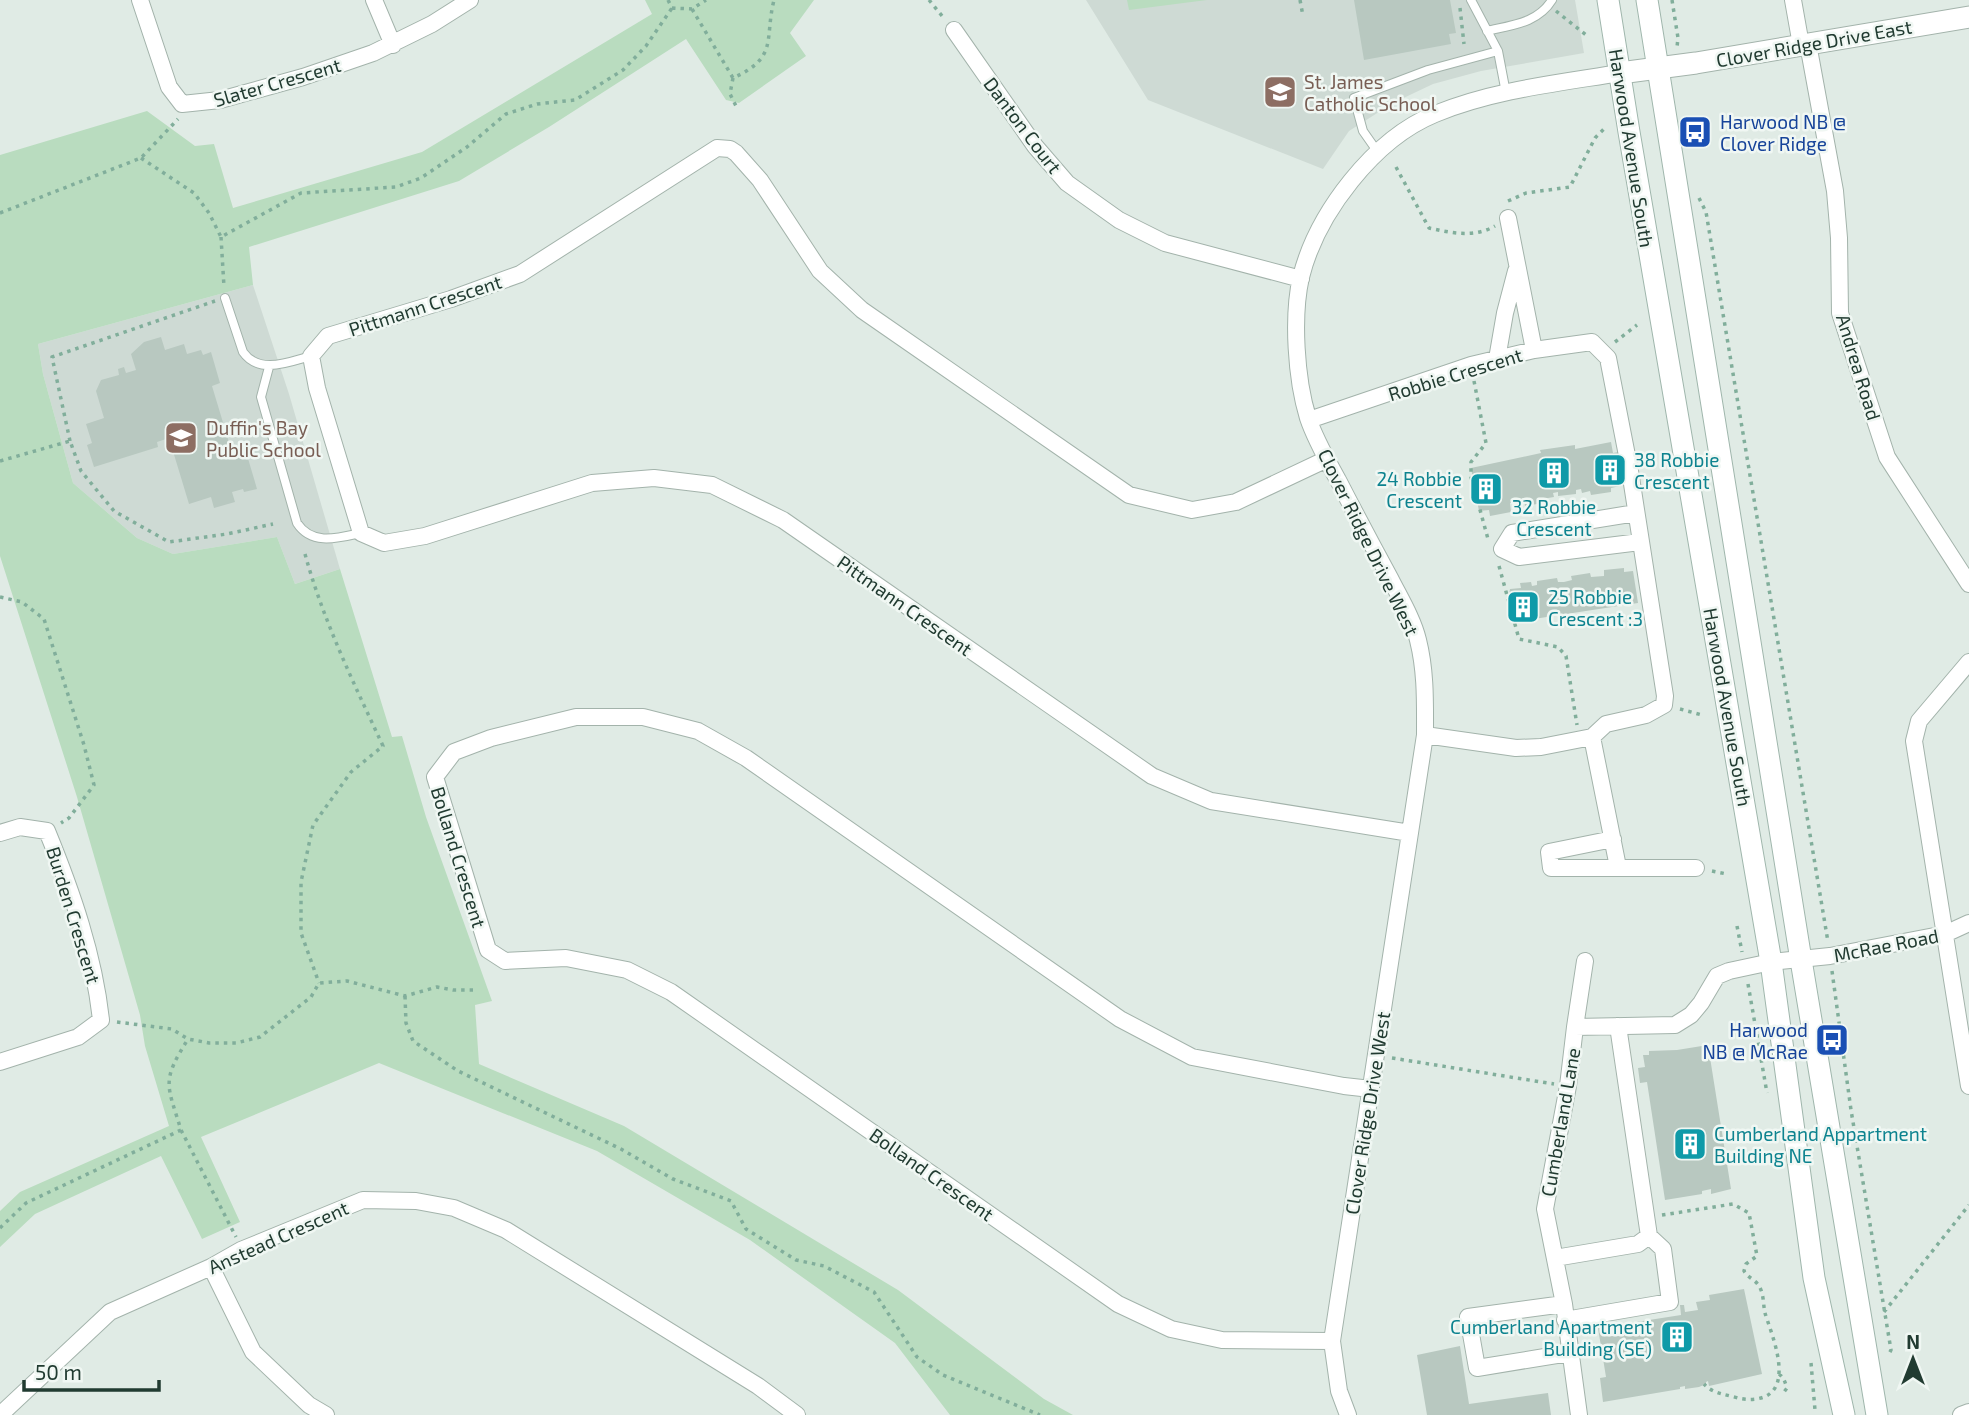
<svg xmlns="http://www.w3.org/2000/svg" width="1969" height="1415" font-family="'Exo 2',sans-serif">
<rect width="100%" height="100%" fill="#e0ebe5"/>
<path fill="#cedad4" d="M1086,0H1575L1584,53L1481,71L1433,84L1393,103L1349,131L1323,169L1148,100Z
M253,285L289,394L340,569L295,584L277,537L173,554L137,538L73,483L43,374L38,344Z"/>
<path fill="#b9dcbf" d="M645,0H814L790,33L806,56L739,103L726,100L686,39L549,127L459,181L249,247L253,285L38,344L43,374L73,483L137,538L173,554L277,537L295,584L340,569L392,737L402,736L426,817L492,1001L475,1005L479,1064L624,1126L898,1290L1044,1399L1073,1415H950L895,1343L750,1240L597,1151L379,1063L201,1137L240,1222L202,1239L161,1156L35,1214L0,1247V1211L20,1192L169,1126L145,1046L140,1015L77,797L0,556V155L147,111L195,146L214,144L233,208L422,152L652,14Z
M1127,0H1207L1129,10Z"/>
<path fill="#b8c8c0" d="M1354,0H1450L1456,33L1449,34L1451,44L1364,60Z
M161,337L165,350L184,344L187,354L201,350L203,355L211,352L220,383L212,386L231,449L244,445L257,489L244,492L243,489L232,492L235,502L214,508L211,497L189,504L169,438L157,442L158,447L94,467L87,445L92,443L86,424L104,418L96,391L101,380L119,375L118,369L124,367L126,373L136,370L131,354L144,342Z
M1611,442L1613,453L1619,452L1624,477L1620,486L1611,488V492L1591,495L1590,491L1582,493L1581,489L1576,490V494L1558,496V492L1553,493L1554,497L1542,499L1543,503L1525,506L1524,501L1510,503L1511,512L1490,516L1489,510L1479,511L1471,468L1541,453L1540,450L1575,445V449Z
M1624,568V572L1633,571L1638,603L1515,622L1509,595L1510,589L1521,588L1520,583L1531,582L1532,586L1537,585V581L1557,578L1558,582H1564L1572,580L1571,576L1590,573L1591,577L1604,576V570Z
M1708,1045L1731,1189L1711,1194V1189L1702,1191V1194L1665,1200L1647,1082L1640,1083L1638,1068L1645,1067L1643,1055H1649V1051L1677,1050Z
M1744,1289L1762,1374L1709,1386L1708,1381L1706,1382V1384L1699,1387L1685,1389V1386L1680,1387V1389L1603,1402L1600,1378L1606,1377L1598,1328L1681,1315L1680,1305H1684L1685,1312L1698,1310L1696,1302L1710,1300L1709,1295Z
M1460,1346L1469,1404L1548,1393L1551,1415H1427L1417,1355Z"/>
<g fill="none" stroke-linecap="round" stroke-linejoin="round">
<defs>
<path id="service" d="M1471,0L1498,51L1506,93
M1487,31C1512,25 1538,23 1552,0
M1377,151L1363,131L1354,98L1428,70L1498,51
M225,298L243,352C259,375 289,362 311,356
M269,367L261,397L297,523C312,546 338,538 361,533"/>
<path id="minor" d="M140,0L169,87L182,104L220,100L303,77L373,53L432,24L470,0
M374,0L393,45
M1793,0L1801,45
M954,30L1035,146L1067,183L1119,220L1165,243L1301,279
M1808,44L1835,191L1839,238L1840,313L1887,457L1969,584
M1508,218L1534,350
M1497,359L1505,313L1516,271
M1309,420L1471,365L1534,350L1592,342L1608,358L1630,471L1665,696L1664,705L1646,715L1606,724L1592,737L1541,747L1516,748L1425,735
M1327,459L1236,502L1192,510L1129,495L862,310L820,271L760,180L736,153L730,149L717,148L520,274L451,299L328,336L311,356L317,388L361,533L384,543L425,536L592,483L654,478L712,485L783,520L1152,776L1211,801L1410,833
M1636,513L1512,533L1502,549L1519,557L1640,542
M1969,662L1919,721L1914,741L1969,1086
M1592,737L1618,867
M0,833L20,827L47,831C72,892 94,955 101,1020L78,1037L0,1062
M1613,839L1549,852L1551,868H1696
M1575,1027L1585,961
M1555,1258L1638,1244L1649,1236
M211,1267L253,1352L309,1405L326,1415
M1564,1304L1468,1317L1477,1368L1569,1353
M1565,1320L1670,1302L1663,1249L1649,1236L1618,1026
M1332,1341L1222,1340L1171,1329L1118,1304L671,992L627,970L566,958L505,961L488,950L435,777L454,752L491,738L576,717H643L698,731L746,758L1120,1019L1192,1057L1344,1086L1371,1089
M0,1415L110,1312L211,1267L241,1250L363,1200L416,1201L454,1208L506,1230L758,1386L797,1415
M1348,1415L1339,1391L1332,1341L1425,735C1425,703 1426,672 1418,640C1413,619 1400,598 1390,578C1372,545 1355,513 1338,480C1327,460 1315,439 1308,418C1296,379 1292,317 1301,277C1317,213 1374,139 1435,114C1493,90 1559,83 1620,73
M1579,1415L1564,1304L1545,1209L1568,1086L1575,1027L1675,1025L1691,1015L1701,1003L1717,976L1729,971L1771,962L1830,956L1945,934L1969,923
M1961,1415L1969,1412"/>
<path id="tertiary" d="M1620,73L1696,63L1969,17"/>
<path id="secondary" d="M1608,0L1629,132L1771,962L1814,1278L1844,1415
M1647,0L1801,960L1877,1415"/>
</defs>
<use href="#service" stroke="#a3b3ab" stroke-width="10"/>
<use href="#minor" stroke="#a3b3ab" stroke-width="18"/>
<use href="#tertiary" stroke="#a3b3ab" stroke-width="23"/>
<use href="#secondary" stroke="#9fb6ac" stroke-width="23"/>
<path stroke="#81ae9b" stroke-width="3.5" stroke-dasharray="3.5 5" stroke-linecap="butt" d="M668,0L672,8
M929,0L943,17
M1300,0L1303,16
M1672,0L1678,38L1677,47
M672,8L692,9L706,0
M1460,8L1464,44
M692,9L733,78C779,57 764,40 774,0
M1556,11L1586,35
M733,78L730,94L736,106
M141,158L194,193L209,213L221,237L301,193L396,187L421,178L467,147L506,114L537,104L575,100L623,70L646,46L672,8
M1396,167L1429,228C1452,233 1474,238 1495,226
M1699,198L1706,212L1828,942
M1508,201L1526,193L1570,187L1595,138L1604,129
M0,213L141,158L178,119
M221,237L224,287
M1615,342L1637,325
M1474,381L1486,443L1471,462V477L1488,539
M70,441L52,357L215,301
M0,461L70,441L81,471L114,511L169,542L227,534L273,524
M305,554C323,620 354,684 383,746L351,772L313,825L301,882V933L319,983
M1499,566L1519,639L1558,647L1566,656L1577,725
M0,597L22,602L44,619L84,745L94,785L69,818L61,823
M1680,709L1702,715
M1712,871L1727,874
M1737,926L1742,952
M1832,971L1851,1110L1891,1350L1888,1356
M1748,984L1767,1093
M405,996L406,1023L413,1041L458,1071L621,1149L673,1179L731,1201L746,1229L796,1260L824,1266L874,1292L917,1357L943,1375L1040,1415
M117,1022L172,1029L188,1039L209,1043H236L260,1037L311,997L319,983L347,981L405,996L437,987L453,990H473
M1392,1058L1554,1084
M181,1130L236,1237
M1662,1215L1733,1204L1749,1213L1757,1256L1746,1264L1744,1271C1748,1278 1756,1280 1759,1286C1764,1294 1763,1304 1765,1313C1771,1333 1794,1385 1764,1397C1756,1400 1746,1400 1738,1398C1725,1394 1713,1394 1704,1384
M0,1228L26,1203L181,1130C167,1084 161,1082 188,1039
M1884,1312L1969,1205
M1811,1363L1815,1410
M1779,1374C1784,1378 1785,1382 1787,1388L1784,1392"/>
<use href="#service" stroke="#fff" stroke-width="8"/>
<use href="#minor" stroke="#fff" stroke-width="16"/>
<use href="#tertiary" stroke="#fff" stroke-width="21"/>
<use href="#secondary" stroke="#fff" stroke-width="21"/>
</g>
<defs>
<symbol id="school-square" viewBox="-11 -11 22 22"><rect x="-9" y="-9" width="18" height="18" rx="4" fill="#8d6e63" stroke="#f0f7f3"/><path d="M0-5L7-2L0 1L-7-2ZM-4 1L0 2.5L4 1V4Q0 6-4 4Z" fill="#fff"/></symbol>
<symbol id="bus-square" viewBox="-11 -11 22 22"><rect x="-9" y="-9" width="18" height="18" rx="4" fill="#1a4fb4" stroke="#f0f7f3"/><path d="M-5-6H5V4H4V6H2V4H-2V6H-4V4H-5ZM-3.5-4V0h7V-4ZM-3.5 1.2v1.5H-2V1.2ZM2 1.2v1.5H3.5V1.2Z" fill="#fff"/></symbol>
<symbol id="building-square" viewBox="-11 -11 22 22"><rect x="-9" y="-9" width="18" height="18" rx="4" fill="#0f9aa8" stroke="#f0f7f3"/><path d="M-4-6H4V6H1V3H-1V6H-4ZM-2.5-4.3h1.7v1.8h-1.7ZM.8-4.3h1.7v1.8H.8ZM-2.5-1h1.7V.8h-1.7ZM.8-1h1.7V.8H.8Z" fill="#fff"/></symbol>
</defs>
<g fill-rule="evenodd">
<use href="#school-square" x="1261" y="73" width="38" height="38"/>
<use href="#bus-square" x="1676" y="113" width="38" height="38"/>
<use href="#school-square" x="162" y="419" width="38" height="38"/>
<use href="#building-square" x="1591" y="451" width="38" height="38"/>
<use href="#building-square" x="1535" y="454" width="38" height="38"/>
<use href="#building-square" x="1467" y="470" width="38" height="38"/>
<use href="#building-square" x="1504" y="588" width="38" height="38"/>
<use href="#bus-square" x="1813" y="1021" width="38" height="38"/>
<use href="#building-square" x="1671" y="1125" width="38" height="38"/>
<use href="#building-square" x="1658" y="1318" width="38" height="38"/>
</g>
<g text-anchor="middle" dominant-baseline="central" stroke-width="5" stroke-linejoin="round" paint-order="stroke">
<g font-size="19" fill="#213b31" stroke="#f0f7f3">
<text transform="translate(1814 43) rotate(-10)">Clover Ridge Drive East</text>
<text transform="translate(277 82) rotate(-16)">Slater Crescent</text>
<text transform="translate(1023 125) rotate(53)">Danton Court</text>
<text transform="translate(1632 148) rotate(81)">Harwood Avenue South</text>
<text transform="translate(425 305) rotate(-18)">Pittmann Crescent</text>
<text transform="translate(1859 367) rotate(73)">Andrea Road</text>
<text transform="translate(1455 374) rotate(-17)">Robbie Crescent</text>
<text transform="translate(1369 542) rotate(64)">Clover Ridge Drive West</text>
<text transform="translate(905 605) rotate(35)">Pittmann Crescent</text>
<text transform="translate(1728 707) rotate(80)">Harwood Avenue South</text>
<text transform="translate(459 857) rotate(73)">Bolland Crescent</text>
<text transform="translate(74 915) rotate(73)">Burden Crescent</text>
<text transform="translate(1886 945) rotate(-11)">McRae Road</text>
<text transform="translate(1367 1113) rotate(-81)">Clover Ridge Drive West</text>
<text transform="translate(1560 1122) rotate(-80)">Cumberland Lane</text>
<text transform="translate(932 1174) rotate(35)">Bolland Crescent</text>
<text transform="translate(278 1237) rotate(-24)">Anstead Crescent</text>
</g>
<g font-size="19" fill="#785e54" stroke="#f0f7f3" text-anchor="start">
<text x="1304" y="81">St. James<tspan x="1304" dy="22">Catholic School</tspan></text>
<text x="206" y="427">Duffin's Bay<tspan x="206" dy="22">Public School</tspan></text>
</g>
<g font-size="19" fill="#164399" stroke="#f0f7f3" text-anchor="start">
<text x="1720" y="121">Harwood NB @<tspan x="1720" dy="22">Clover Ridge</tspan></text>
<text x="1808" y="1029" text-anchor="end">Harwood<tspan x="1808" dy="22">NB @ McRae</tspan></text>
</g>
<g font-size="19" fill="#0d838f" stroke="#f0f7f3" text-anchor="start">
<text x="1634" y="459">38 Robbie<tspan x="1634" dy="22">Crescent</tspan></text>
<text x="1462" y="478" text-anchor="end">24 Robbie<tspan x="1462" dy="22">Crescent</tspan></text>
<text x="1554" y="506" text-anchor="middle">32 Robbie<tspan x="1554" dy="22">Crescent</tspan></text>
<text x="1548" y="596">25 Robbie<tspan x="1548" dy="22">Crescent :3</tspan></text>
<text x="1714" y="1133">Cumberland Appartment<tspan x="1714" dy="22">Building NE</tspan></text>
<text x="1652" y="1326" text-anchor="end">Cumberland Apartment<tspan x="1652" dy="22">Building (SE)</tspan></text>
</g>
</g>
<g transform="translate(1913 1359)" stroke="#f0f7f3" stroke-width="5" paint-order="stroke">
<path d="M0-5L12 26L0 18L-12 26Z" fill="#213b31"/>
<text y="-10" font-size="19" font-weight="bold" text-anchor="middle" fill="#213b31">N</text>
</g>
<path d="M24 1380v10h135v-10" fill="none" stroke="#213b31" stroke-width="3.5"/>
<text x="35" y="1380" font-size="21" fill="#213b31" stroke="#f0f7f3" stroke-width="5" paint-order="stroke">50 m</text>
</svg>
